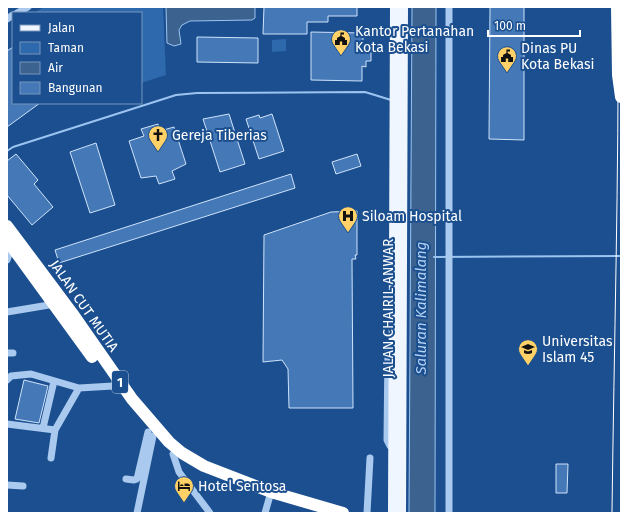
<svg xmlns="http://www.w3.org/2000/svg" width="628" height="520" font-family="'Fira Sans',sans-serif">
<rect width="100%" height="100%" fill="#1b4f8f"/>
<path fill="#2e69ad" d="M44,7H163L166,75L141,83V13H34Z
M286,39V51L272,52V40Z"/>
<path fill="#3c6290" stroke="#9cc4f0" d="M166,7H255V18L252,20L190,21L182,25L179,30L181,44L174,46L167,43Z
M412,7H436L435,513H409Z"/>
<g fill="none" stroke-linecap="round" stroke-linejoin="round">
<path stroke="#9cc4f0" stroke-width="2" d="M7,151L13,147L176,95L197,93L365,92L391,100
M434,257L621,256"/>
</g>
<path fill="#4478b7" stroke="#cfe3fa" d="M264,7H357V16H328V22H307V34H263Z
M490,7H524V140L489,139Z
M311,32L363,33V47H366V52H371V61H366V67L362,66V81L311,80Z
M197,37L258,38V63L197,62Z
M13,47V103H40L7,127V51Z
M229,114L245,164L220,172L203,119Z
M272,114L284,151L259,159L246,119L259,115L260,118Z
M158,124L160,131L174,127L186,164L172,171L175,179L159,184L156,176L141,178L129,141L144,136L141,129Z
M96,143L115,205L90,213L70,152Z
M16,154L38,180L34,184L53,207L32,225L7,195V161Z
M357,154L361,166L336,174L332,162Z
M291,174L295,188L59,263L55,250Z
M357,211V255H355L356,259H352L353,408H289L288,369L282,360L263,362L264,235L331,212Z
M24,380L48,386L39,423L15,419Z
M556,464H568L567,493H556Z"/>
<g fill="none" stroke-linecap="round" stroke-linejoin="round">
<path stroke="#a9c9ee" stroke-width="7" d="M449,7V513
M17,13L28,7
M7,19L13,15
M7,260L12,246
M7,312L55,304
M7,353H13
M7,380L11,376L31,374L79,388
M7,424L55,430
M43,428L54,381
M394,446H390L387,440L388,349L394,343
M173,454L179,472L210,513
M51,458L55,430L79,388L113,386
M126,479L134,480L137,479L148,432
M7,485L23,486
M137,513L153,436
M265,513L271,492
M367,513L370,458"/>
<path stroke="#f0f6ff" stroke-width="10" d="M393,513L395,7
M401,513L403,7"/>
<path stroke="#fff" stroke-width="12" d="M617,7L618,75L621,97
M7,226L72,313L132,399L169,442L182,453L204,466L271,492L343,513
M7,240L92,357"/>
<path stroke="#fff" stroke-width="1" d="M612,513C614,344 619,176 618,7"/>
</g>
<defs>
<symbol id="civic-pin" viewBox="-11 -11 22 30"><path d="M0 17L-7.5 6A9.5 9.5 0 1 1 7.5 6Z" fill="#ffd166" stroke="#1b4f8f"/><path d="M-.6-6.5H3V-4.5H.6V-3L4-1V1h2V6H-6V1h2V-1L-.6-3ZM-1.2 2.5V6h2.4V2.5Z" fill="#111"/></symbol>
<symbol id="church-pin" viewBox="-11 -11 22 30"><path d="M0 17L-7.5 6A9.5 9.5 0 1 1 7.5 6Z" fill="#ffd166" stroke="#1b4f8f"/><path d="M-1.2-6h2.4v3.5h3.3v2.4h-3.3V6h-2.4V-.1h-3.3v-2.4h3.3Z" fill="#111"/></symbol>
<symbol id="hospital-pin" viewBox="-11 -11 22 30"><path d="M0 17L-7.5 6A9.5 9.5 0 1 1 7.5 6Z" fill="#ffd166" stroke="#1b4f8f"/><path d="M-5-5h3v3.5h4V-5h3V5h-3V1.5h-4V5h-3Z" fill="#111"/></symbol>
<symbol id="university-pin" viewBox="-11 -11 22 30"><path d="M0 17L-7.5 6A9.5 9.5 0 1 1 7.5 6Z" fill="#ffd166" stroke="#1b4f8f"/><path d="M0-5L7-2L0 1L-7-2ZM-4 1L0 2.5L4 1V4Q0 6-4 4Z" fill="#111"/></symbol>
<symbol id="hotel-pin" viewBox="-11 -11 22 30"><path d="M0 17L-7.5 6A9.5 9.5 0 1 1 7.5 6Z" fill="#ffd166" stroke="#1b4f8f"/><path d="M-6-4.5h1.5V1H6V5H4.5V3h-9V5H-6ZM-4 0a1.8 1.8 0 1 1 3.6 0ZM.5 0V-2.5h3Q6-2.5 6 0Z" fill="#111"/></symbol>
</defs>
<g fill-rule="evenodd">
<use href="#civic-pin" x="330" y="28" width="22" height="30"/>
<use href="#civic-pin" x="496" y="45" width="22" height="30"/>
<use href="#church-pin" x="147" y="124" width="22" height="30"/>
<use href="#hospital-pin" x="337" y="205" width="22" height="30"/>
<use href="#university-pin" x="517" y="338" width="22" height="30"/>
<use href="#hotel-pin" x="173" y="475" width="22" height="30"/>
</g>
<g text-anchor="middle" dominant-baseline="central" stroke-width="4" stroke-linejoin="round" paint-order="stroke">
<rect fill="#1b4f8f" stroke="#bbcadd" stroke-width="1" x="112" y="371" width="16" height="22" rx="3"/>
<g font-size="13" font-weight="bold" fill="#fff">
<text x="120" y="382">1</text>
</g>
<g font-size="14" fill="#fff" stroke="#1b4f8f" text-anchor="start">
<text x="355" y="31">Kantor Pertanahan<tspan x="355" dy="16">Kota Bekasi</tspan></text>
<text x="521" y="48">Dinas PU<tspan x="521" dy="16">Kota Bekasi</tspan></text>
<text x="172" y="135">Gereja Tiberias</text>
<text x="362" y="216">Siloam Hospital</text>
<text x="542" y="341">Universitas<tspan x="542" dy="16">Islam 45</tspan></text>
<text x="198" y="486">Hotel Sentosa</text>
</g>
<g font-size="14" fill="#fff" stroke="#1b4f8f">
<text transform="translate(84 306) rotate(55)">JALAN CUT MUTIA</text>
<text transform="translate(388 308) rotate(-90)">JALAN CHAIRIL ANWAR</text>
</g>
<g font-size="15" font-style="italic" fill="#b5d3f5" stroke="#1b4f8f">
<text transform="translate(421 308) rotate(-90)">Saluran Kalimalang</text>
</g>
</g>
<rect width="628" height="520" fill="none" stroke="#ffffff" stroke-width="16"/>
<rect x="12" y="12" width="130" height="92" fill="#1b4f8f" stroke="#7695bc"/>
<rect x="20" y="25" width="20" height="6" fill="#f0f6ff" stroke="#7695bc"/>
<text x="48" y="32" font-size="12" fill="#ffffff">Jalan</text>
<rect x="20" y="42" width="20" height="12" fill="#2e69ad" stroke="#7695bc"/>
<text x="48" y="52" font-size="12" fill="#ffffff">Taman</text>
<rect x="20" y="62" width="20" height="12" fill="#3c6290" stroke="#7695bc"/>
<text x="48" y="72" font-size="12" fill="#ffffff">Air</text>
<rect x="20" y="82" width="20" height="12" fill="#4478b7" stroke="#7695bc"/>
<text x="48" y="92" font-size="12" fill="#ffffff">Bangunan</text>
<path d="M488 30v6h92v-6" fill="none" stroke="#ffffff" stroke-width="2"/>
<text x="494" y="30" font-size="12" fill="#ffffff" stroke="#1b4f8f" stroke-width="3" paint-order="stroke">100 m</text>
</svg>
